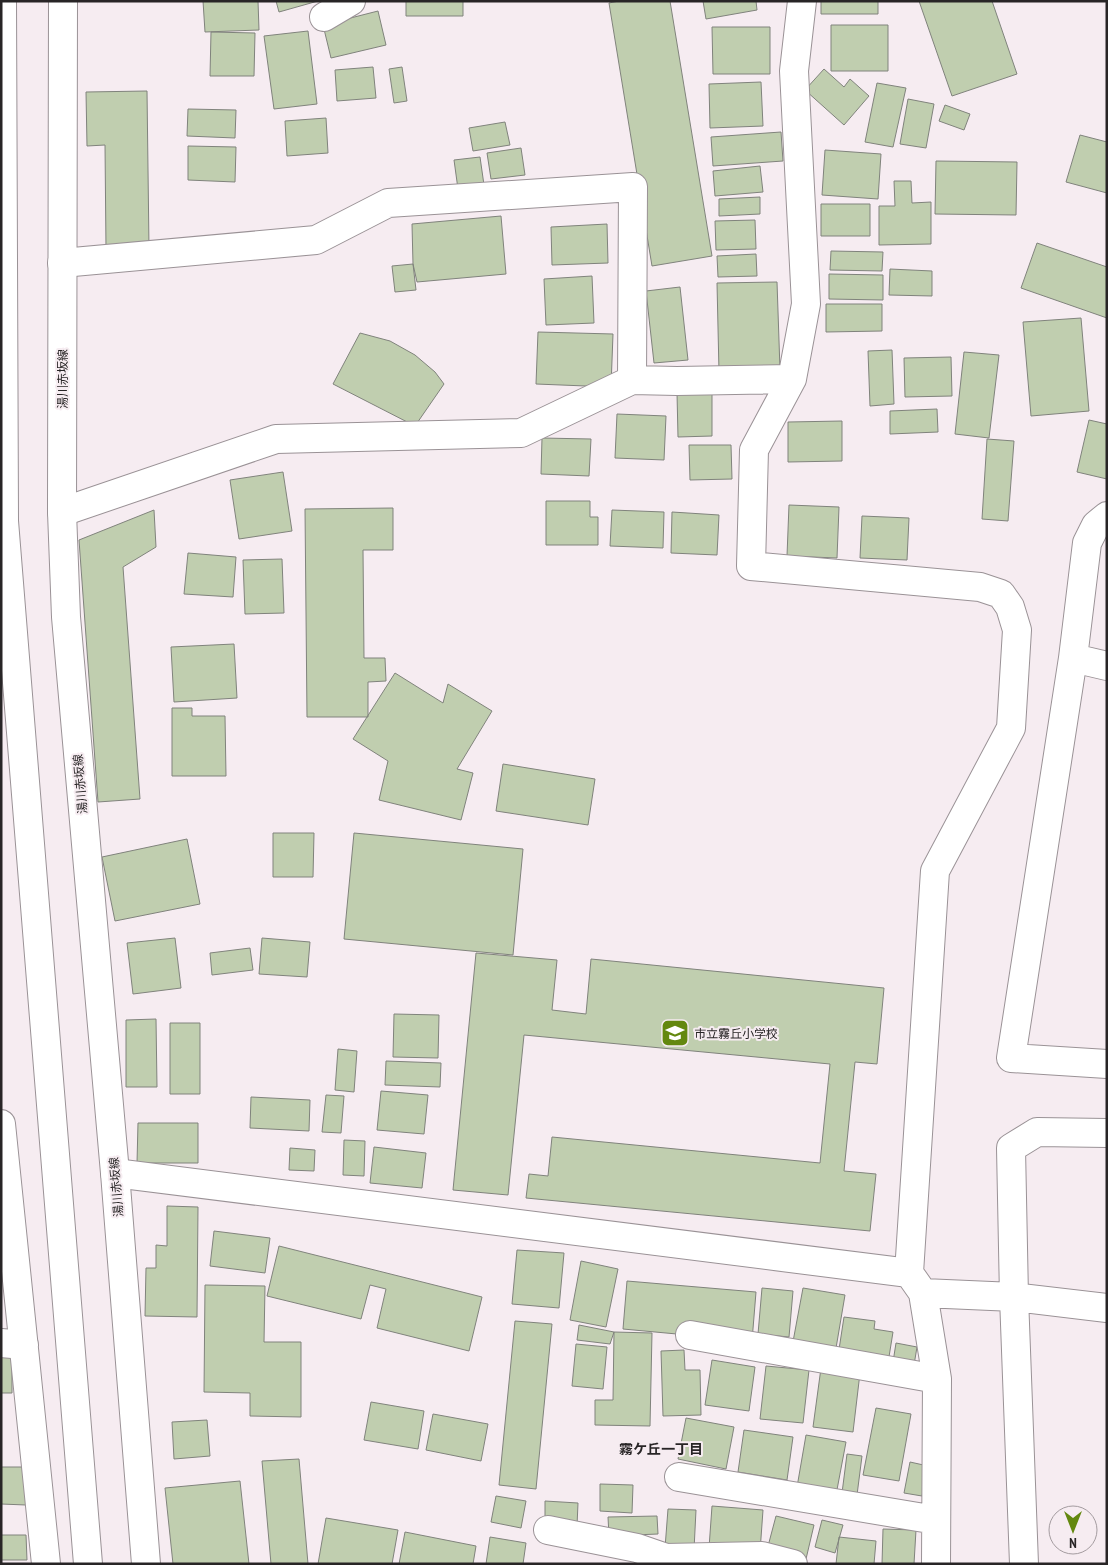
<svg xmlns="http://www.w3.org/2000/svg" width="1108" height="1565" font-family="'PT Sans Narrow','Noto Sans JP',sans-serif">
<rect width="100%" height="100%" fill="#f6ecf1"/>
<path fill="#c0ceaf" stroke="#80837c" d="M203,1H258L259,30L205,32Z
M276,1H318L279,12Z
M406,1H463V16H406Z
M619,1H670L712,256L652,266L609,3Z
M703,1H756L757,10L706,19Z
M821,1H878V14H821Z
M919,1H992L1017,74L952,96Z
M378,11L386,45L331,58L323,25Z
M831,25H888V71H831Z
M712,27H770V74H713Z
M308,31L317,104L274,109L264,36Z
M211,32L255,33L254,76H210Z
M373,67L376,98L337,101L335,70Z
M402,67L407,101L394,103L389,69Z
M824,69L844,87L850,79L869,96L844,125L805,90Z
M761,82L763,126L710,128L709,84Z
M877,83L906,88L893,147L865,142Z
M147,91L149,248L106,249L105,145L87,146L86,92Z
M908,99L934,104L926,148L900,144Z
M945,105L970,114L964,130L939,121Z
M188,109L236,110L235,138L187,136Z
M326,118L328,153L287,156L285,121Z
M505,122L510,145L473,151L469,128Z
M781,132L783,161L713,166L711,137Z
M1080,135L1107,142V193L1066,182Z
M188,146L236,147L235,182L188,180Z
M521,148L525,175L491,179L487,153Z
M825,150L881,154L878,199L822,195Z
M480,157L484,185L458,189L454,160Z
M936,161L1017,162L1016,215L935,214Z
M760,166L763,192L715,196L713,171Z
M894,181H911L912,203L931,202V244L879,245V206H895Z
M760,197V214L719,216V199Z
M821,204H870V236H821Z
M501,216L506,274L417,282L413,264L412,224Z
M755,220L756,249L716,250L715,221Z
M607,224L608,263L552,265L551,227Z
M1037,243L1107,267V318L1021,288Z
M831,251L883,252L882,271L830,270Z
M756,254L757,276L718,277L717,256Z
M413,264L416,290L395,292L392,266Z
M890,269L932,271V296L889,295Z
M829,274L883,275V300L829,299Z
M592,276L594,323L546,325L544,279Z
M777,282L780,370L719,372L717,283Z
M680,287L688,360L654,363L646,291Z
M826,304H882V331L826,332Z
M1081,318L1089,411L1031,416L1023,322Z
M538,332L613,334L611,387L536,384Z
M360,333L390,341L415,355L435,372L444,384L415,426L333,384Z
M892,350L894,404L870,406L868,351Z
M964,352L999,355L989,438L955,434Z
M951,357L952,396L905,397L904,358Z
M712,392V436L678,437L677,393Z
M937,409L938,432L890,434V411Z
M617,414L666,416L664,460L615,458Z
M1089,420L1107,424V479L1077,472Z
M842,421V461L788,462V422Z
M542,438L591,439L589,476L541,474Z
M987,439L1014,441L1008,521L982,519Z
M689,445H731L732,479L690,480Z
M283,472L292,531L239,539L230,480Z
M546,501H590V517H598V545H546Z
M789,505L839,507L837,558L787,556Z
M393,508V550H363L364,658H385L386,681L368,682V717H307L305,509Z
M154,510L156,547L123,567L140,799L98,802L79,540Z
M612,510L664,512L663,548L610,546Z
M672,512L719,515L717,555L671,553Z
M862,516L909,518L907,560L860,558Z
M188,553L236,557L233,597L184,594Z
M282,559L284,613L245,614L243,560Z
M234,644L237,698L174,702L171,647Z
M395,673L443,703L448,684L492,711L457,769L473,773L461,820L379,800L388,761L353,739Z
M172,708H192V716H225L226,776H172Z
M503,764L595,779L588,825L496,811Z
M273,833H314L313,877H273Z
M354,833L523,849L513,955L344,939Z
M187,839L200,904L115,921L102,857Z
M175,938L181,988L133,994L127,943Z
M262,938L310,942L307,977L259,974Z
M250,948L253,970L212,975L210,953Z
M476,953L557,960L552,1010L586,1014L591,959L884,988L877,1064L855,1062L844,1171L876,1174L870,1231L526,1198L529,1174L548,1176L552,1137L820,1163L830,1064L524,1035L508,1195L453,1190Z
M394,1014L439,1015L438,1058L393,1057Z
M156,1019L157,1087H126V1020Z
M170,1023H200V1094H170Z
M338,1049L357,1051L354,1092L335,1090Z
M386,1061L441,1063L440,1087L385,1085Z
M381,1091L428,1095L424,1134L377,1130Z
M326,1095L344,1096L341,1133L322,1132Z
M251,1097L310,1100L309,1131L250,1128Z
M138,1123H198V1163H137Z
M344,1140L365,1141L364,1176L343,1175Z
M374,1147L426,1153L422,1188L370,1183Z
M290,1148L315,1150L314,1171L289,1170Z
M167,1206L198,1207L197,1317L145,1316L146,1268H156V1245L167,1246Z
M214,1231L270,1238L265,1273L210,1266Z
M279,1246L482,1297L469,1351L377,1328L386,1289L370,1285L361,1319L267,1296Z
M517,1250L564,1253L559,1308L512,1304Z
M581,1261L618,1269L606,1327L570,1320Z
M627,1281L756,1292L752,1341L623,1329Z
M205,1285L265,1286L264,1342H301V1417L250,1416V1393L204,1392Z
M762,1288L793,1291L789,1337L758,1334Z
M803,1288L845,1295L835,1354L792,1347Z
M844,1317L875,1321L874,1329L893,1332L888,1363L838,1356Z
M515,1321L552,1324L536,1489L499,1485Z
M579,1325L614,1332L610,1344L577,1340Z
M614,1332L652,1333L650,1426L595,1425V1400H613Z
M896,1343L917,1347L914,1365L893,1362Z
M576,1344L607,1347L603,1389L572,1386Z
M684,1350L685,1370H700L701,1415L663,1416L661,1351Z
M1,1353H12V1393H1Z
M712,1360L755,1367L749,1411L705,1405Z
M766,1366L809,1370L803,1423L760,1419Z
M821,1368L860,1373L853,1432L813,1427Z
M371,1402L424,1411L418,1449L364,1440Z
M876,1408L911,1414L899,1481L863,1475Z
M433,1414L488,1424L481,1461L426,1450Z
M686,1418L734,1427L726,1469L678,1459Z
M207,1420L210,1456L174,1459L172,1422Z
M744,1430L793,1437L787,1480L738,1472Z
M806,1435L846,1442L836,1495L797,1487Z
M847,1454L862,1456L857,1495L842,1493Z
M299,1459L308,1564H271L262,1461Z
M910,1462L928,1466L922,1496L904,1493Z
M1,1467H26V1505L1,1504Z
M240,1481L249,1564H173L165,1488Z
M600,1484L633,1485L632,1513L600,1511Z
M496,1496L526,1501L521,1528L491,1522Z
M545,1501L578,1503L577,1526L545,1525Z
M712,1506L763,1510L760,1552L709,1548Z
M668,1509L696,1510L694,1550L665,1548Z
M657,1516L658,1534L609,1536L608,1517Z
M776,1516L814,1525L806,1559L767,1550Z
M326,1518L398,1530L392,1564H318Z
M822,1520L843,1525L835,1553L815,1547Z
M883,1529L916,1530L914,1564H882Z
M405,1532L476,1546L473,1564H399Z
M1,1535H26L27,1560H1Z
M490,1537L526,1543L523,1564H486Z
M839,1537L876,1541L874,1564H836Z"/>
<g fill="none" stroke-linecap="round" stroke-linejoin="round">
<defs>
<path id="minor" d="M802,1L794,71L806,304L792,379L754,450L751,566L980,587L1001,594L1010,607L1017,630L1011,728L935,871L909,1273L923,1293L937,1379L936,1564
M324,17L351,1
M62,263L316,240L388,203L633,187L632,380
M62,512L276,439L521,433L632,380L677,381L792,379
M1107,516L1096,525L1087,543L1073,658L1011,1058L1107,1064
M1073,658L1107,666
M1,1124L46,1564
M115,1173L909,1273
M923,1293L1014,1297L1107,1308
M690,1335L937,1379
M1,1343L24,1345
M679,1477L936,1520
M548,1530L637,1548L666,1558L762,1556L793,1564
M1024,1564L1014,1297L1011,1148L1037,1132L1107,1133"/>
<path id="major" d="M2,1L4,521L88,1564
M63,1L62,512L66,617L115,1173L146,1564"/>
</defs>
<use href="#minor" stroke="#9a9296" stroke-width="30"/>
<use href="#major" stroke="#9a9296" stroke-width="30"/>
<use href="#minor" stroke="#fff" stroke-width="28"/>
<use href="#major" stroke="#fff" stroke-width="28"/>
</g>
<defs>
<symbol id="school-square" viewBox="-11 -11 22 22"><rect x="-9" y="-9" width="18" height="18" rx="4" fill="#63880f" stroke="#f6ecf1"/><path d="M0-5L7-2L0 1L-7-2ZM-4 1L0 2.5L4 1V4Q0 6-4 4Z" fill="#fff"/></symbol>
</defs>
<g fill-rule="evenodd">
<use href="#school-square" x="659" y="1017" width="32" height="32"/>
</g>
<g text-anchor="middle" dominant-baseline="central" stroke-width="4" stroke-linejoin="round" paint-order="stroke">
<g font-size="12" fill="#282526" stroke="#f6ecf1">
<text transform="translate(62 379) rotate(-90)">湯川赤坂線</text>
<text transform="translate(80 784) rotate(-95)">湯川赤坂線</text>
<text transform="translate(116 1187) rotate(-95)">湯川赤坂線</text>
</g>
<g font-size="12" fill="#282526" stroke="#f6ecf1" text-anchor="start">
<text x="694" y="1033">市立霧丘小学校</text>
</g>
<g font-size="14" font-weight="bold" fill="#282526" stroke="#f6ecf1">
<text x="661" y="1449">霧ケ丘一丁目</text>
</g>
</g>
<rect width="1108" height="1565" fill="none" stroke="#282526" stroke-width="5"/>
<g transform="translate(1073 1530) rotate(180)"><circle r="24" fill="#f6ecf1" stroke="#a49ca0"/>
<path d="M0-4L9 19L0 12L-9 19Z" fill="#63880f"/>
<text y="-8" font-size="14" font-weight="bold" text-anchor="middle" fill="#282526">N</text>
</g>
</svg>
